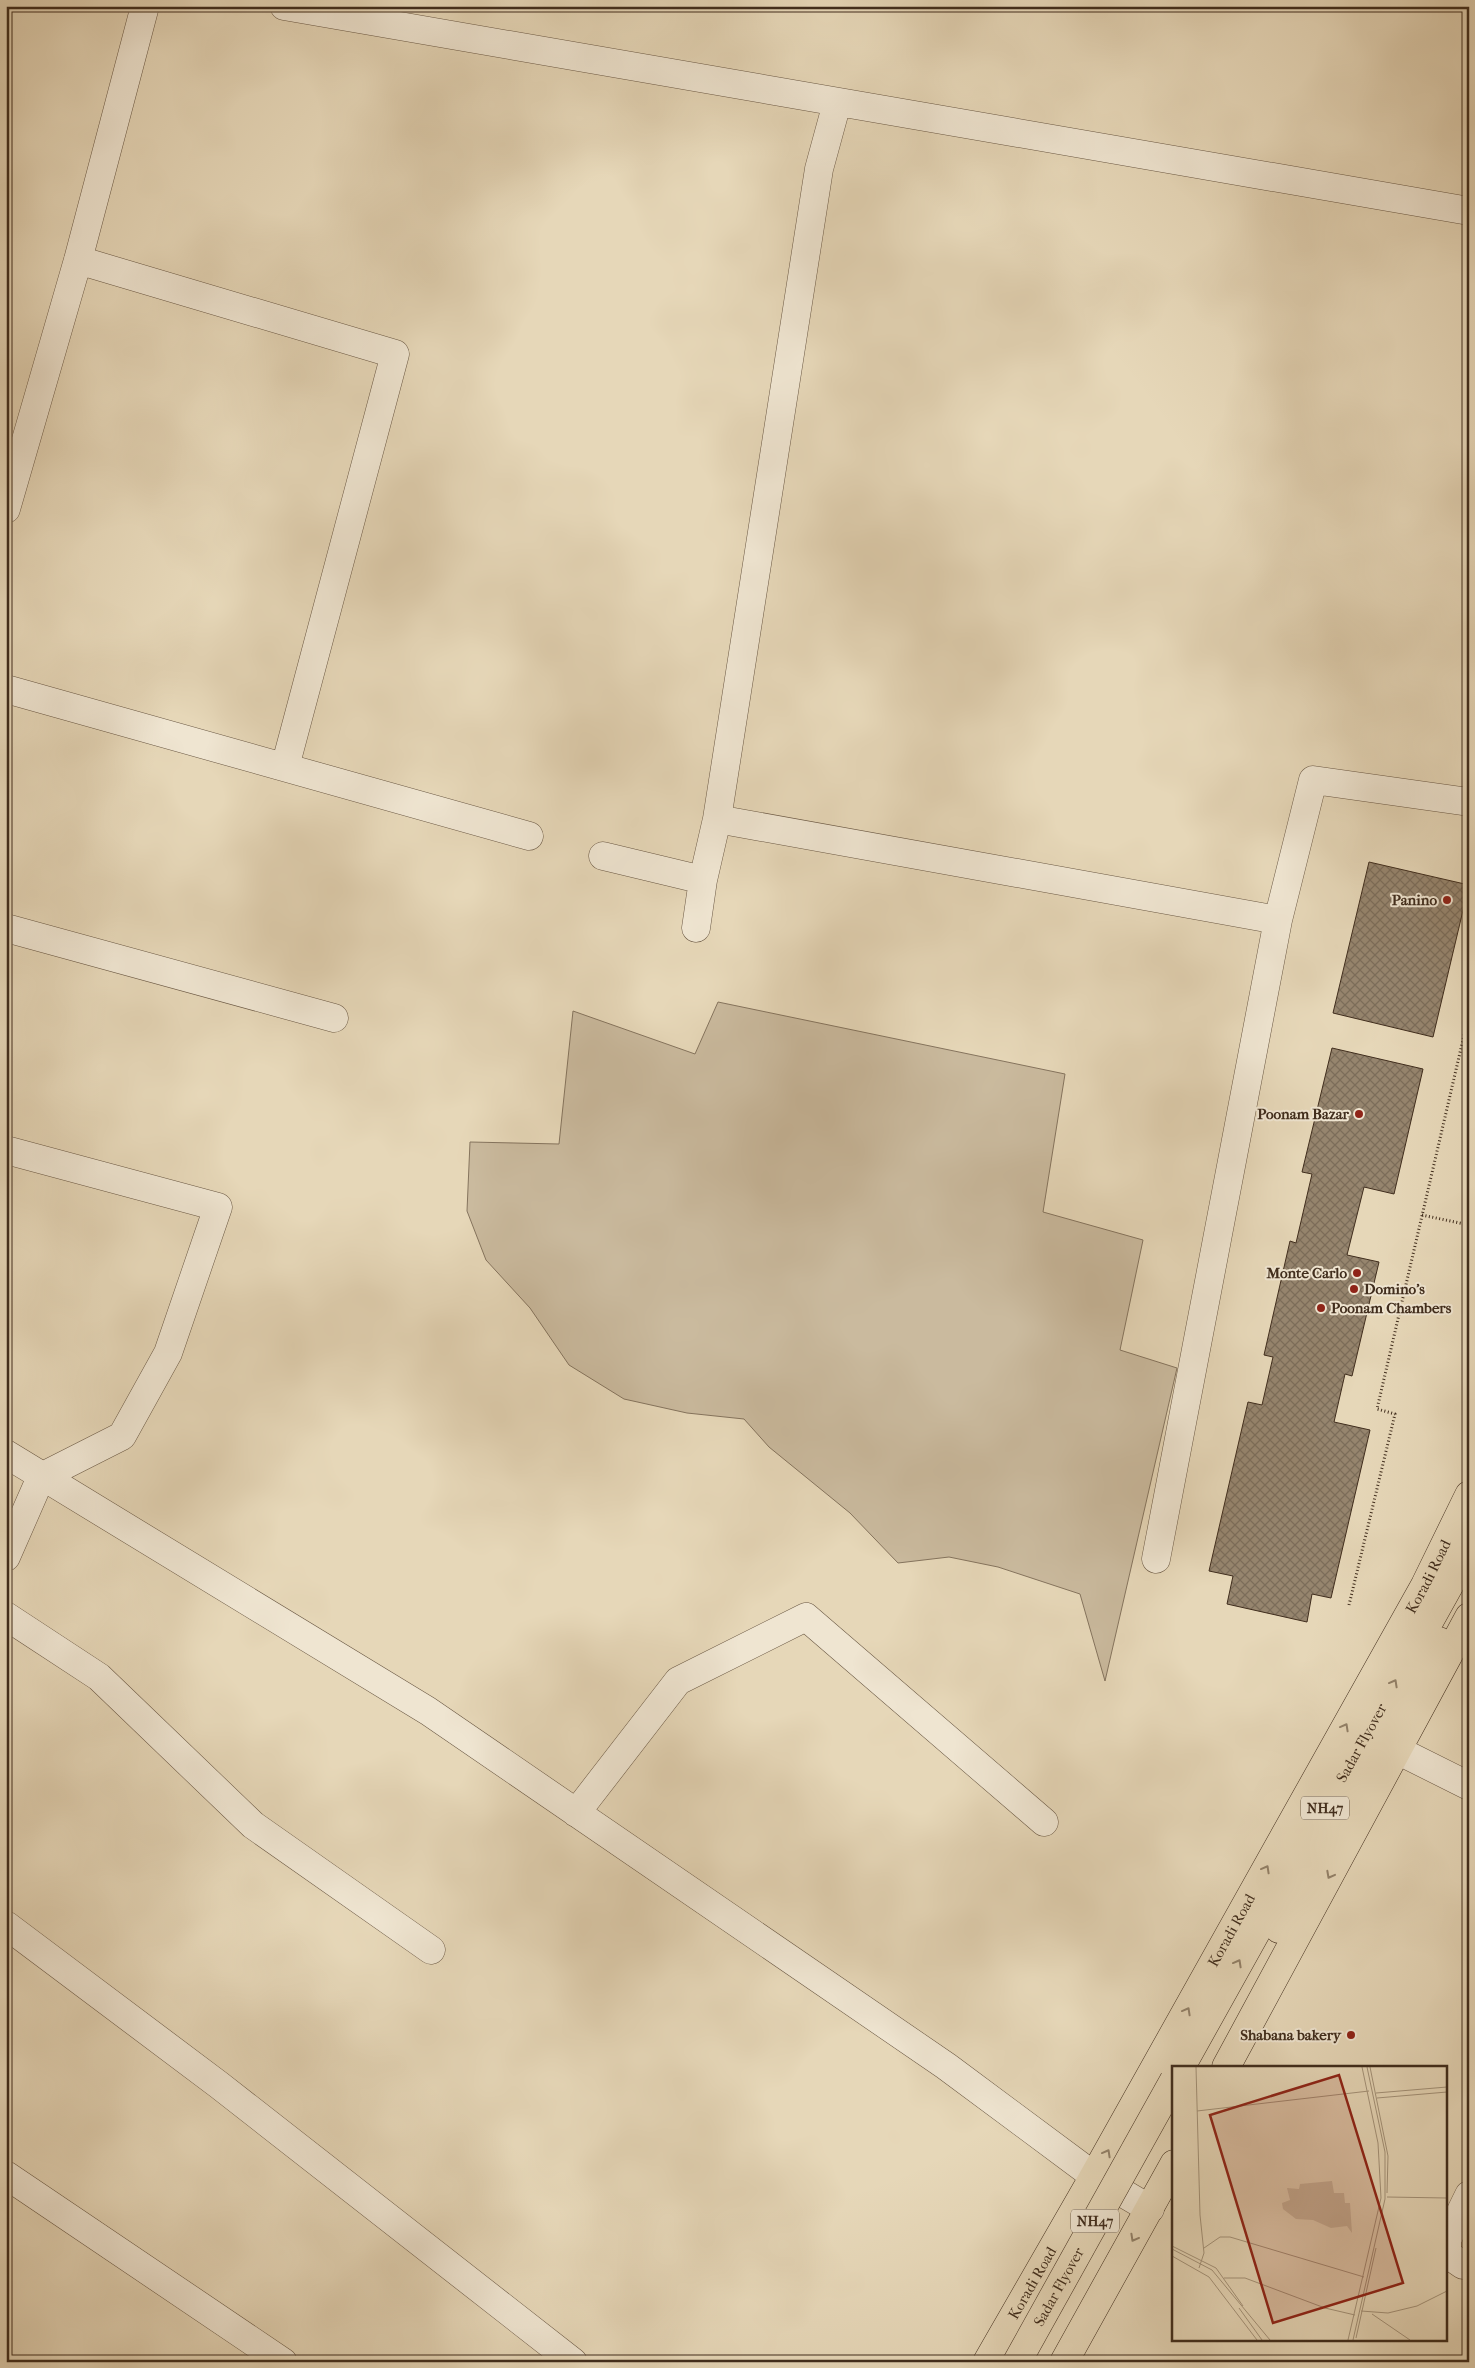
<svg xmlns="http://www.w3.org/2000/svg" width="1475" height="2368" font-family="'IM FELL French Canon',serif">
<defs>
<pattern id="building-cross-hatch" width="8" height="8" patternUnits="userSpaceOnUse" patternTransform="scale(1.25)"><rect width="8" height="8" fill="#96856e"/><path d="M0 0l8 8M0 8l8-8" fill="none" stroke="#7c6d5a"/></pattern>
</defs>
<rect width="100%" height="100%" fill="#e6d7b8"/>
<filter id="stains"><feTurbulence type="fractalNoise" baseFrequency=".004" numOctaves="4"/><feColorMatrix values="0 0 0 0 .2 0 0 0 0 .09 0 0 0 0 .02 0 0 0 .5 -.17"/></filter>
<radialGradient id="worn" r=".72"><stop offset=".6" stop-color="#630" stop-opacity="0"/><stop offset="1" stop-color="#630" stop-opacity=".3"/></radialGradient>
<path fill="#caba9e" stroke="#85745e" d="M718,1002L1065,1074L1043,1212L1143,1240L1120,1350L1177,1368L1105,1681L1080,1594L998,1567L949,1557L898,1563L850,1513L769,1447L744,1419L687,1413L624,1399L569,1365L530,1308L486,1260L467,1211L470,1142L559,1144L573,1011L695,1054Z"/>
<path fill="url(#building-cross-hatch)" stroke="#402d1d" d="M1369,862L1469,885L1433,1037L1333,1013Z
M1332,1048L1423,1069L1394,1194L1364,1187L1347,1255L1379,1262L1352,1376L1345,1374L1334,1422L1370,1430L1331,1598L1312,1594L1307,1622L1227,1604L1233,1576L1209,1571L1248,1402L1262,1405L1273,1357L1264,1355L1290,1241L1296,1243L1312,1174L1302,1172Z"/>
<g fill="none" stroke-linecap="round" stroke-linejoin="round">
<defs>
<path id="minor" d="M284,6L1469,211
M837,103L819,169L717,819L1278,920L1156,1559
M78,260L395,354L285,767
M6,509L78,260L145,6
M6,689L529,836
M603,856L703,880L717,819
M1278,920L1313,780L1469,802
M6,928L334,1018
M696,928L703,880
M6,1150L218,1207L168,1353L122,1436L41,1477L6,1557
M6,1454L428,1711L946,2066L1094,2176L1150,2209
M6,1616L99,1677L253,1825L431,1950
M1397,1750L1469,1786
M576,1813L678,1681L806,1617L1044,1822
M6,1925L219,2085L573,2362
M6,2175L283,2362
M1463,2265L1447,2254V2240L1469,2195"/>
<g id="major">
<path d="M1226,2067L1469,1617"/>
<path id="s1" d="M987,2362L1094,2176L1425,1585L1469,1495"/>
<path d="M1064,2362L1174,2164"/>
</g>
<g id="highway">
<path d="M1279,1929L1439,1641"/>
<path id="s2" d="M1181,2067L1469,1550"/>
</g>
</defs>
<use href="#minor" stroke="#6a5844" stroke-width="29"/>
<use href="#major" stroke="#402d1d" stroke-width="29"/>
<use href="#highway" stroke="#402d1d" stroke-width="29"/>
<path stroke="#402d1d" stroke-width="3" stroke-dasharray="1 2.5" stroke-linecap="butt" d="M1422,1215L1469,1225
M1349,1605L1395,1414L1377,1409L1469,1014"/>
<use href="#minor" stroke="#efe5d1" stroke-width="28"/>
<use href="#major" stroke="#e6d7b8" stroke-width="28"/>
<use href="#highway" stroke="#e6d7b8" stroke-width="28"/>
<defs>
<g id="highway-bridge">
<path id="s3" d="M1017,2362L1174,2080"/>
</g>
</defs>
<use href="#highway-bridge" stroke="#402d1d" stroke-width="29" stroke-linecap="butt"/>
<use href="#highway-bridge" stroke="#e6d7b8" stroke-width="28"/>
</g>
<defs><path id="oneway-chevron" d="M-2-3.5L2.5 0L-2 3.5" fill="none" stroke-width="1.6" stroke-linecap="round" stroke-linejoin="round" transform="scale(1.25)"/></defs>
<g stroke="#93826a">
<use href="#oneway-chevron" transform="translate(1394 1683) rotate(-61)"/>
<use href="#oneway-chevron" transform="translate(1345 1727) rotate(-61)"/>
<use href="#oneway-chevron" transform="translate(1266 1869) rotate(-61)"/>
<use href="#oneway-chevron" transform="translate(1330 1875) rotate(118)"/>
<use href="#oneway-chevron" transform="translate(1238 1963) rotate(-61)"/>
<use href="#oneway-chevron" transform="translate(1187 2011) rotate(-61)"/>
<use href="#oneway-chevron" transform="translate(1107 2153) rotate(-61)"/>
<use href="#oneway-chevron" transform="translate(1134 2238) rotate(119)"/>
</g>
<g fill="#8f2418" stroke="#efe5d1" stroke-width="2">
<circle cx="1447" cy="900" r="5"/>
<circle cx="1359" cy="1114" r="5"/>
<circle cx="1357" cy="1273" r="5"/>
<circle cx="1354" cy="1289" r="5"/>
<circle cx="1321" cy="1308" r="5"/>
<circle cx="1351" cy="2035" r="5"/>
</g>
<g text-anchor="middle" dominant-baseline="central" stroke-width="4" stroke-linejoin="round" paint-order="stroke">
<g fill="#efe5d1" stroke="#746453" stroke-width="1">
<rect x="1301" y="1796.5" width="48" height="23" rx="4"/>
<rect x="1071" y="2209.5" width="48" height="23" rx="4"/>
</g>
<g font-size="14" font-weight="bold" fill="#402d1d">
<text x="1325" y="1808">NH47</text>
<text x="1095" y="2221">NH47</text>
</g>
<g font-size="15" font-weight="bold" fill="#402d1d" stroke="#efe5d1" text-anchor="end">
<text x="1437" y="900">Panino</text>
<text x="1349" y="1114">Poonam Bazar</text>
<text x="1347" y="1273">Monte Carlo</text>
<text x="1364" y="1289" text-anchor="start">Domino's</text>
<text x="1331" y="1308" text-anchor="start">Poonam Chambers</text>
<text x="1341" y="2035">Shabana bakery</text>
</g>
<g font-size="15" fill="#402d1d" stroke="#efe5d1">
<text stroke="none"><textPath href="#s1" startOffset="901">Koradi Road</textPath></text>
<text stroke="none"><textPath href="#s2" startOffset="371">Sadar Flyover</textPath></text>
<text stroke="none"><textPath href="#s1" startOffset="496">Koradi Road</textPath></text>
<text stroke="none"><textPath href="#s1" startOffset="91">Koradi Road</textPath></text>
<text stroke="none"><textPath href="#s3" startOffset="86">Sadar Flyover</textPath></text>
</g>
</g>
<g transform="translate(1172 2066)">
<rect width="275" height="275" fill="#e6d7b8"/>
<path d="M160,115L162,127H172L173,137H178L180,167L175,160L159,162L141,154L124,153L111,143L110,137L118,134L115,122L127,123L128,118Z" fill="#caba9e"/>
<path fill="none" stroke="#a4937a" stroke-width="1" d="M24,1L28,149L32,187L27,202M198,1L216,90L215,127M204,27L275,21M205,32L275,26M25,45L197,25M215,131L275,132M0,180L44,202L71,240M32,182L48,171H58L192,211M0,183L40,204L98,274M0,190L37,211L85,274M52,212H73L153,242L183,249M67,242L90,274M189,245L216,247L245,240L275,225M200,248L238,274M184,272L204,182M176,274L209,132L206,77L190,1M181,274L213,133V86L195,1"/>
<path fill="#8f2418" fill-opacity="0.15" stroke="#8f2418" stroke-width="2.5" d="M167,9L231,217L101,257L38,49Z"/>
<rect width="275" height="275" fill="none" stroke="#402d1d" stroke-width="2.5"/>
</g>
<rect width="1475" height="2368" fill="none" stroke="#e6d7b8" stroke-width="25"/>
<rect x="8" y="8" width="1460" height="2353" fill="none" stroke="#402d1d" stroke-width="2.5"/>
<rect x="12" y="12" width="1450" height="2343" fill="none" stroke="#402d1d"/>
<rect width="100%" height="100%" filter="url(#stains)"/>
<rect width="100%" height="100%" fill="url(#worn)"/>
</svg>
